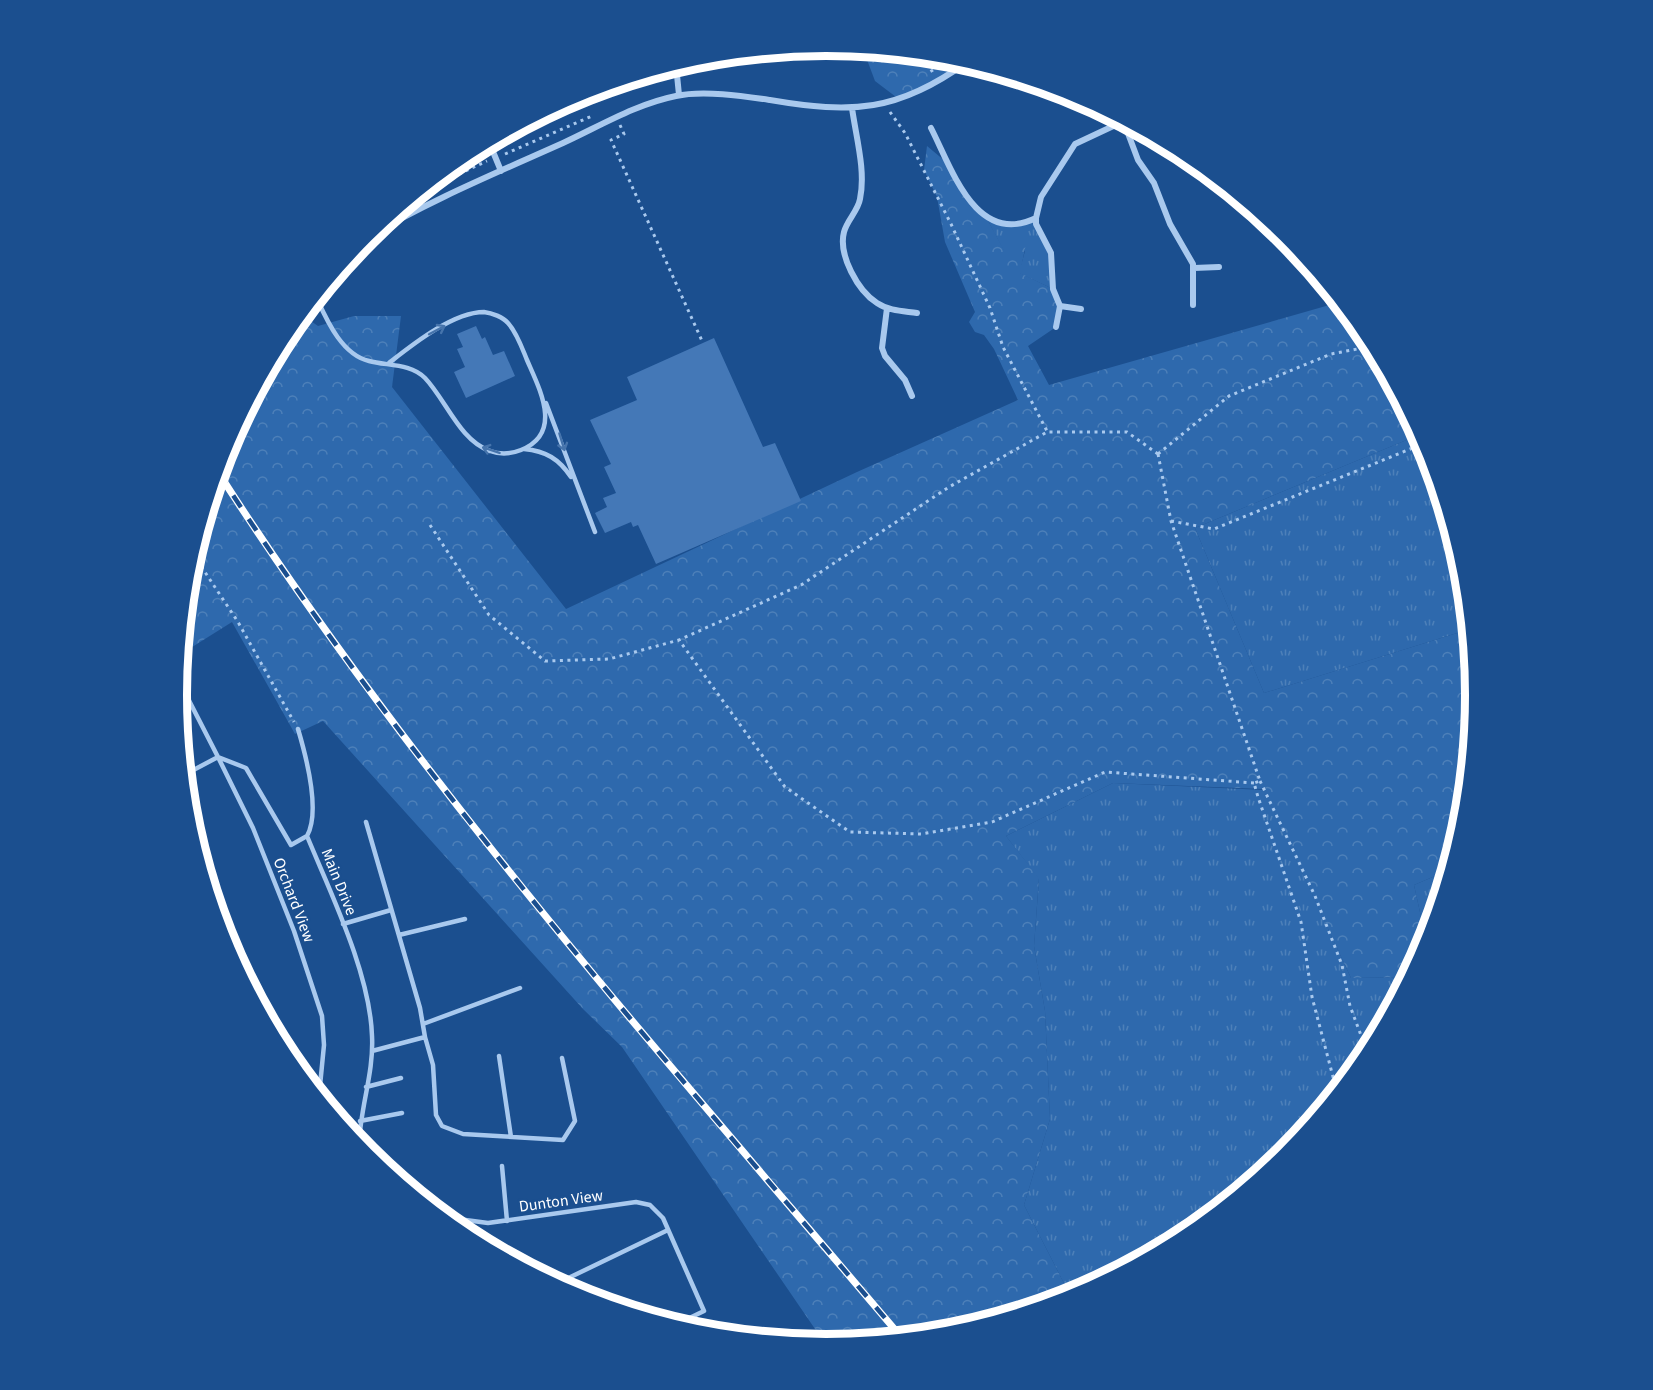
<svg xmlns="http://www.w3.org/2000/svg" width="1653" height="1390" font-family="'Source Sans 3',sans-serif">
<defs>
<pattern id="grass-tufts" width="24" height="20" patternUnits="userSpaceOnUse" patternTransform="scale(1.5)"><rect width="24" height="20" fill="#2e69ad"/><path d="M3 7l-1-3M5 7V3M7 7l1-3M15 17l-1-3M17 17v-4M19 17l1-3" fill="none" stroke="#4d80b9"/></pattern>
<pattern id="forest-crowns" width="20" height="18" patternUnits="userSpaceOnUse" patternTransform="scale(1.5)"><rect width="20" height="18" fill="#2e69ad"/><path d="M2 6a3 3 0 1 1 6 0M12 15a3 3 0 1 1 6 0" fill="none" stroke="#4d80b9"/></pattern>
</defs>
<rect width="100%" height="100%" fill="#1b4f8f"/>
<path fill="url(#grass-tufts)" d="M986,217L1011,225L1036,218L1048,244L1053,289L1019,273L1025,251H1004Z
M1421,434L1427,447L1464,569L1470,629L1264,693L1195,528Z
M1113,783L1264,790L1351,978L1409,977L1367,1056L1286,1155L1187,1236L1071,1297L1024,1205L1050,1119L1045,1011L1034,946L1039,879L1006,836Z
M1449,870L1427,944L1414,885Z"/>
<path fill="url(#forest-crowns)" d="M863,49L954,58L967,62L900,100L875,81Z
M927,146L951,166L973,208L986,217L1004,250L1015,240L1027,239L1020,273L1053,289L1060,306L1056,327L1028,346L1049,385L1340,302L1367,334L1421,434L1195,528L1264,693L1470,629L1476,695L1464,822L1449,870L1414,885L1427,944L1409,977L1351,978L1263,789L1113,783L1006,836L1039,878L1034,946L1045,1011L1050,1119L1024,1205L1071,1297L953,1333L826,1345L622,1047L583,1009L323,721L295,734L232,622L181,654L189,568L226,446L286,334L302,315L318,326L354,316H401L392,387L566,609L857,472L1018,400L994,349L984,335L975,332L969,322L975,312L945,242L937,197L924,170Z"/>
<path fill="#4478b7" d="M476,326L482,339L485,337L493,355L504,351L515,376L466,398L454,372L465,367L457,349L463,347L457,334Z
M714,338L763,447L775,443L801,501L656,564L638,525L633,527L631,522L605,533L595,513L607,507L603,498L616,493L604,467L611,464L590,420L637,400L627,377Z"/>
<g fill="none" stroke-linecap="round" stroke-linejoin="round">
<path stroke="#a9c9ee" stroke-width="3" stroke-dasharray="3 4.5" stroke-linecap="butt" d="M929,55V66L933,73
M890,112L905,133L951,224L990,308L1003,347L1047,431
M620,125L624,134L611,140L703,343
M505,154L592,116
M418,193L487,161
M1158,454L1127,432H1047L949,487L801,585L679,640L785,787L850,832L921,834L992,822L1105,772L1254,783
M1158,454L1171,521L1260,781L1254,783L1258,797L1301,922L1312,997L1337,1092
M1158,454L1229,396L1331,354L1373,346
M1171,521L1214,529L1425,443
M430,525L489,615L545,661L609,659L679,640
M193,554L238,622L294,722
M1260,781L1315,896L1342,965L1350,1006L1368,1054"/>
<path stroke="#a9c9ee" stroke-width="4.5" d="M318,301C328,323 343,355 369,361C387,366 410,363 425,378C446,400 460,441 490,451C501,455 511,454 521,450C564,433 539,388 527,360C522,348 517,333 508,323C503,317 492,313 484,312C453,312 412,345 389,363
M546,403L595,532
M524,449C546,451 559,459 571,477
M178,679L218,757L246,768L291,845L307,836
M298,729C306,756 321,811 307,836
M184,775L218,757L253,828L294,931L322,1016L324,1045L319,1096
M366,822L420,1008L425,1037
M307,836C331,894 370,973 372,1036C374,1073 360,1108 359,1145
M343,924L391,910
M399,935L465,919
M423,1024L520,988
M372,1051L425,1037L433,1065L436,1115L442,1126L463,1134L563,1140L575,1121L562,1058
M499,1056L511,1137
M366,1087L401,1078
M360,1121L402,1113
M502,1166L507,1221
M443,1217L488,1223L636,1202L650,1205L663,1218L704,1311L675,1325
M556,1284L668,1230"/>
<path stroke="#a9c9ee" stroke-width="6" d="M676,65L679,95
M852,108C856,137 866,171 860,199C858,211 847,220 844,232C838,255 858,291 877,303C889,311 904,311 917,313
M1123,120L1138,160L1154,183L1170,224L1193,264V305
M931,128C952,169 976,247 1036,218L1041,197L1075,144L1124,121
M489,142L501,171
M1036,218V224L1051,253L1053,289L1060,306L1081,309
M363,240C426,202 496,173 563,143C600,126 636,104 676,96C703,90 743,96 770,100C852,114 898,112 967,62
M1194,268L1219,267
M887,308L882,348L885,356L905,380L912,396
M1056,327L1060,306"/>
<path stroke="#d6e6fa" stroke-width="12" d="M311,303C322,300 330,292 331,280"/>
<defs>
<path id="rail" d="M218,472C417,782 664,1057 902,1338"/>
</defs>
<use href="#rail" stroke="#fff" stroke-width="7"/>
<use href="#rail" stroke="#1b4f8f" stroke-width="4.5" stroke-dasharray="14" stroke-linecap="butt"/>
</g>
<defs><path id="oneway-shaft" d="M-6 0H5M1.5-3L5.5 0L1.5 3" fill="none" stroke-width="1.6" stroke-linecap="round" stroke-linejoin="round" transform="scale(1.5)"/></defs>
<g stroke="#4674ac">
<use href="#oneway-shaft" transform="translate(437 330) rotate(-28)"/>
<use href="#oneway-shaft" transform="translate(562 442) rotate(73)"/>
<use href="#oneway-shaft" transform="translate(491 450) rotate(-162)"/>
</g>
<g text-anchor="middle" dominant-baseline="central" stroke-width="5" stroke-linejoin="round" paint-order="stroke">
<g font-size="16" fill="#fff" stroke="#1b4f8f">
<text transform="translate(339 882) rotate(68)">Main Drive</text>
<text transform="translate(294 900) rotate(69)">Orchard View</text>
<text transform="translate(561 1201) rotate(-8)">Dunton View</text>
</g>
</g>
<path d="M0 0H1653V1390H0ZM187 695a639 639 0 1 1 1278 0a639 639 0 1 1-1278 0Z" fill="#1b4f8f" fill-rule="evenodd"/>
<path fill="none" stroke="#fff" stroke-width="8" d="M187 695a639 639 0 1 1 1278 0a639 639 0 1 1-1278 0Z"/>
</svg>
